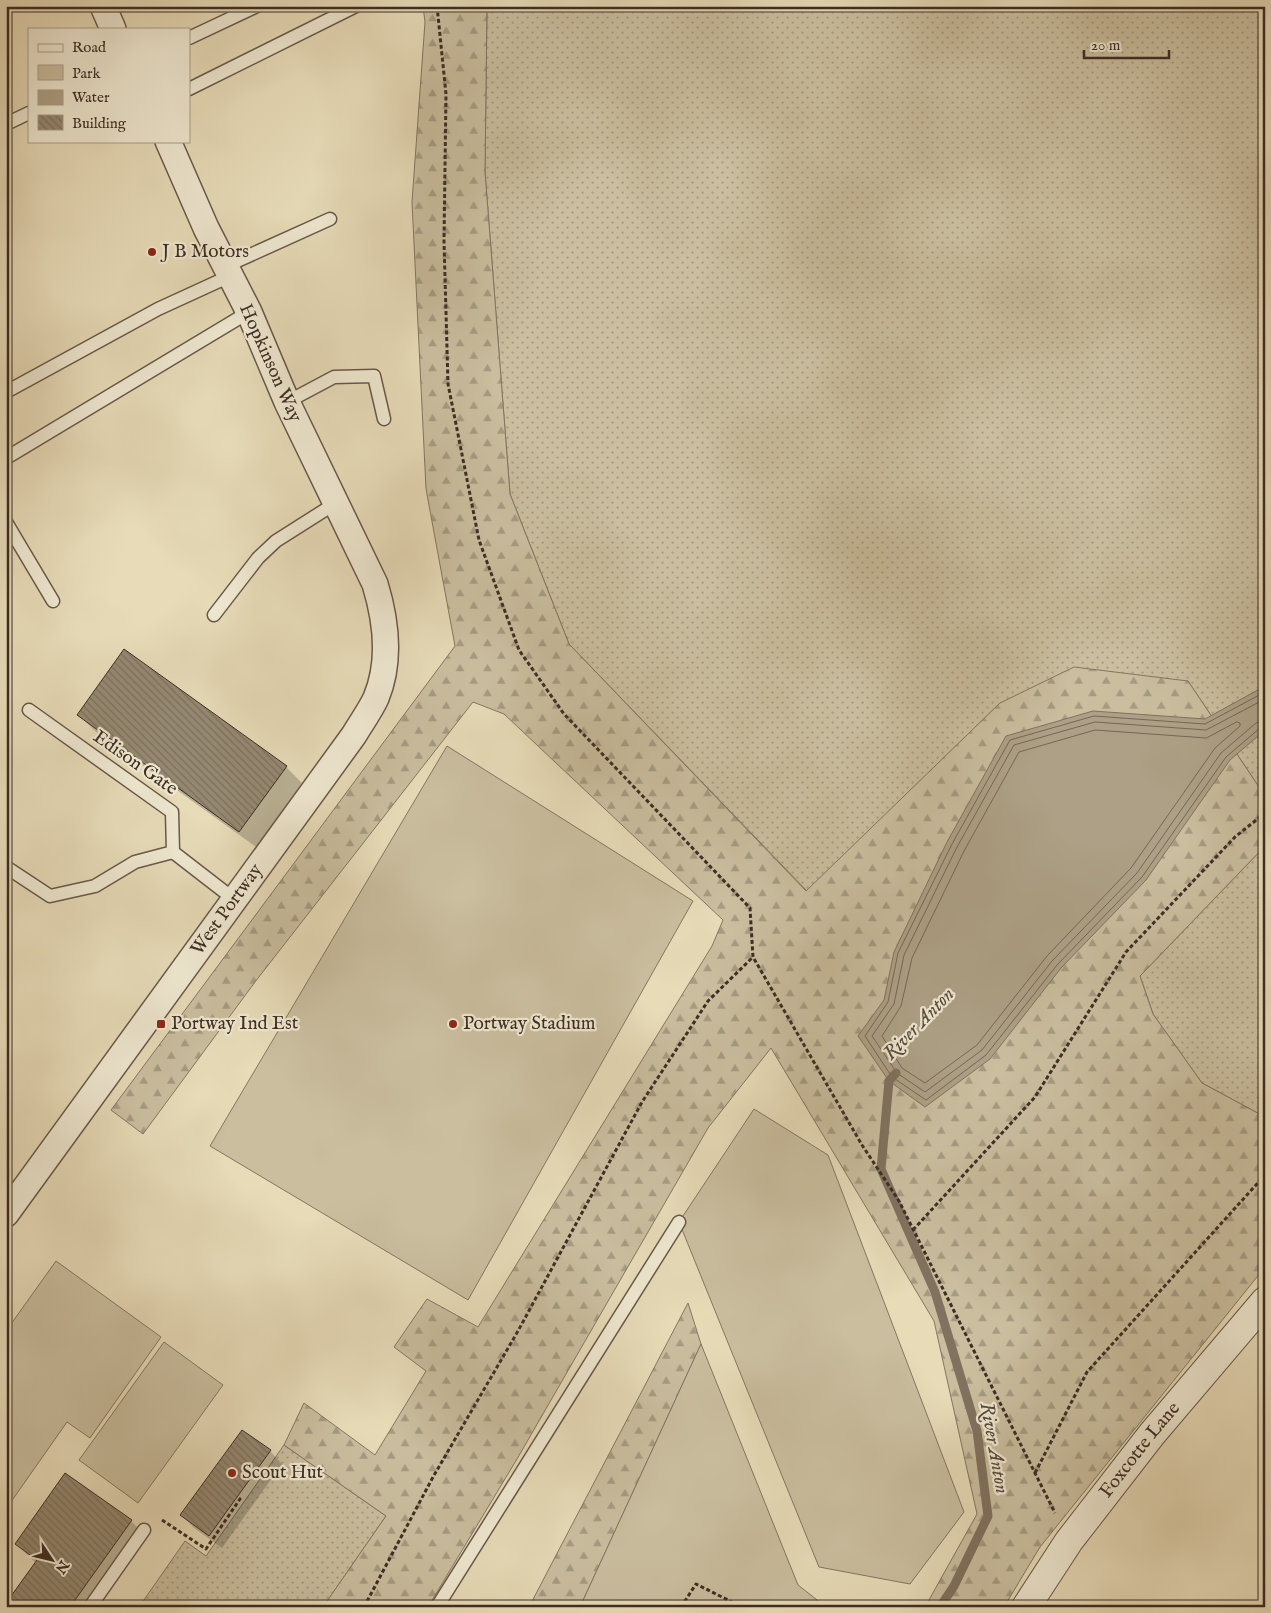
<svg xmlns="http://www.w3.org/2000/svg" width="1271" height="1613" font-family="'IM FELL English',serif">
<defs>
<pattern id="grass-dots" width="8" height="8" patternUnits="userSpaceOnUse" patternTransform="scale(1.25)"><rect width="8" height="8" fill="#cabe9f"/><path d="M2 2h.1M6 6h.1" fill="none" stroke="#a59b81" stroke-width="1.8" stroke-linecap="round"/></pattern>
<pattern id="forest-firs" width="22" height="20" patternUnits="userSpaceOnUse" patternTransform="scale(1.25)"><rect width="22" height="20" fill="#cabe9f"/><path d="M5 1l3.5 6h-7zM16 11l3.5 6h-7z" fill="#a59b81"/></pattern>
<pattern id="building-back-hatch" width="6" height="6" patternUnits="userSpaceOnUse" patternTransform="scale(1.25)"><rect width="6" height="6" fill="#958871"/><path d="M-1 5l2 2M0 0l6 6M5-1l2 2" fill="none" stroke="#7b705d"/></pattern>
</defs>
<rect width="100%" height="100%" fill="#e7dbb8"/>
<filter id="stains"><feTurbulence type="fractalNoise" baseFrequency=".004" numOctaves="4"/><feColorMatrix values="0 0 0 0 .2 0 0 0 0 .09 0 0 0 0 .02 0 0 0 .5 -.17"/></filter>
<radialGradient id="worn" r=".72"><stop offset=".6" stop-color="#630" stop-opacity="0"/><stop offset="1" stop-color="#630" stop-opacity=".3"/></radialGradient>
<path fill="url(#grass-dots)" stroke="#847662" d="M487,6H1265V796L1188,681L1000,703L807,891L569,644L510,494L485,172Z
M1265,846V1117L1202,1083L1153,1014L1140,976Z
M284,1445L386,1516L323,1607H139L185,1541L206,1556Z"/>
<path fill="url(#forest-firs)" stroke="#847662" d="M423,6H487L485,172L510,494L569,644L806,891L1000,703L1074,667L1188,681L1265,796V846L1140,976L1153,1014L1202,1083L1265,1117V1267L1040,1547L1004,1607H925L977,1514L934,1321L771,1048L708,1128L517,1459L428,1607H323L386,1516L284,1445L304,1403L375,1455L426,1371L394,1347L427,1299L478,1327L712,946L723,920L504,714L473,702L255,982L143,1134L111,1110L455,646L426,489L412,202L425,22Z
M688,1303L701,1344L580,1607H529Z"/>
<path fill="#cabe9f" stroke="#847662" d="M447,746L693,901L468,1300L210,1146Z
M754,1109L828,1155L964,1512L910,1584L819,1567L679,1222Z
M56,1261L161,1337L90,1438L67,1422L6,1509V1331Z
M164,1342L223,1385L138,1503L79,1460Z
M701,1344L798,1585L826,1607H580Z"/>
<path fill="#ada086" stroke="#80725f" d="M1265,686V730L1230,760L1146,880L1061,968L990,1059L925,1107L889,1081L858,1036L884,1000L894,952L947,842L1006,736L1093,711L1205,719Z"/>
<path fill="#0003" d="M79,715L286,767L302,783L256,847L95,731Z
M270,1451L282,1464L222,1548L194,1528L182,1515Z
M131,1521L147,1537L98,1607H6L36,1563L16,1544Z"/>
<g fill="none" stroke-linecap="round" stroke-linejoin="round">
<path stroke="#756755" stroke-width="1" d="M1265,692L1205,724L1094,716L1010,740L952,844L898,953L888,1002L865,1036L892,1077L926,1100L986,1055L1057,965L1142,877L1226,757L1260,728L1265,726
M1265,699L1206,730L1095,722L1014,745L957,847L904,955L894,1004L872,1036L897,1073L925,1092L982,1050L1052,961L1137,873L1221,753L1256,723L1265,720
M1237,722L1240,723V726L1215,748L1131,868L1047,956L977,1045L925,1083L902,1068L882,1036L901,1006L912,958L964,851L1019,752L1095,730L1206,738Z"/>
<path stroke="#80725f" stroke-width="9" d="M896,1073L889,1081L881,1169L935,1292L977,1431L988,1516L954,1586L940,1607"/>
</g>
<path fill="url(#building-back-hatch)" stroke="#3d2e24" d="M124,649L287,766L239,832L77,715Z
M242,1430L271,1450L209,1536L180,1515Z
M65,1473L132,1520L70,1607H6V1603L37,1560L15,1544Z"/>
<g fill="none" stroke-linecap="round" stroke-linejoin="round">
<defs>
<path id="service" d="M6,7L7,6
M189,38L257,6
M189,89L356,6
M6,124L29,113
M226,266L330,219
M6,392L158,309L230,276
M287,402L334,377L374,376L384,419
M6,458L249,312
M6,522L53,601
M214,615L258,558L276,541L336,503
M29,710L172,812L173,852L235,900
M6,867L50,896L95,886L135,862L173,852
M90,1607L144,1530
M437,1607L679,1222"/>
<g id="minor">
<path d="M103,6L113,29"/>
<path id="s1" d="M6,1214L354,735C361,723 370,711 376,698C391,662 386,620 375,584L287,402L249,312L206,228L168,141"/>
</g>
<g id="tertiary">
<path id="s2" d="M1026,1607L1069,1541L1152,1434L1265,1301"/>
</g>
</defs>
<use href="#service" stroke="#685949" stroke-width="15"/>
<use href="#minor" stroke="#685949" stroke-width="28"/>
<use href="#tertiary" stroke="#685949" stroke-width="30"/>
<path stroke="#3d2e24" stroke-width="3" stroke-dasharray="4 2.5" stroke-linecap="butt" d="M437,6L446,94L444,241L448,384L479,540L519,650L564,714L750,908L753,957L862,1145L899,1201L1055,1513
M913,1230L1035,1097L1126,952L1235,837L1265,813
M1035,1473L1087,1372L1265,1175
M162,1520L206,1549L240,1499L237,1497
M364,1607L433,1477L518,1331L642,1102L708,1001L753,957
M681,1607L696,1584L742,1607"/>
<use href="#service" stroke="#efe8d1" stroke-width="12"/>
<use href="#minor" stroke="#efe8d1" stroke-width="25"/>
<use href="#tertiary" stroke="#efe8d1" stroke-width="28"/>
</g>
<g fill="#8f2418" stroke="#efe8d1" stroke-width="2">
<circle cx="152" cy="252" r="5"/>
<rect x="156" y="1019" width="10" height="10" rx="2.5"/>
<circle cx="453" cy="1024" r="5"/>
<circle cx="232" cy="1473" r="5"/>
</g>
<g text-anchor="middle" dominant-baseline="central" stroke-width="4.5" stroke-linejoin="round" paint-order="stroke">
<g font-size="19" fill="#3d2e24" stroke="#efe8d1" text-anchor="start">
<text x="162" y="252">J B Motors</text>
<text x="171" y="1024">Portway Ind Est</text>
<text x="463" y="1024">Portway Stadium</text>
<text x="242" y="1473">Scout Hut</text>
</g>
<g font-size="19" fill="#3d2e24" stroke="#efe8d1">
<text transform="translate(270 363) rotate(66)">Hopkinson Way</text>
<text transform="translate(135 763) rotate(35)">Edison Gate</text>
<text stroke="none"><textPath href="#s1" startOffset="376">West Portway</textPath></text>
<text stroke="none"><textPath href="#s2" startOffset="194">Foxcotte Lane</textPath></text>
</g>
<g font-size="20" font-style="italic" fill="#594a3c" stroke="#efe8d1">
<text transform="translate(919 1024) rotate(-46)">River Anton</text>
<text transform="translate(994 1448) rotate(80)">River Anton</text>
</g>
</g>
<rect width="1271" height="1613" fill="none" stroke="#e7dbb8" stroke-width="25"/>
<rect x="8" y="8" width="1256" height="1598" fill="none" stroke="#3d2e24" stroke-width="2.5"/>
<rect x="12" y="12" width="1246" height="1588" fill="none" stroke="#3d2e24"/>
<rect x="28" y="28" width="162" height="115" fill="#efe8d1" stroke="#a89e8c"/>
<rect x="38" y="44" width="25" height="8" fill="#efe8d1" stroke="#a89e8c"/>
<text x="72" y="52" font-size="15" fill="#3d2e24">Road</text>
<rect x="38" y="65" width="25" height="15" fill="#cabe9f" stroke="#a89e8c"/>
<text x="72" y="78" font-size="15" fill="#3d2e24">Park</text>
<rect x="38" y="90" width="25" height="15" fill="#ada086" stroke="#a89e8c"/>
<text x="72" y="102" font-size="15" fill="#3d2e24">Water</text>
<rect x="38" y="115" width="25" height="15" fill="url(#building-back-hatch)" stroke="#a89e8c"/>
<text x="72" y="128" font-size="15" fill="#3d2e24">Building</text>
<g transform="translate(52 1560) rotate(125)" stroke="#efe8d1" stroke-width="4" paint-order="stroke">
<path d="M0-4L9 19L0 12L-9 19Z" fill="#3d2e24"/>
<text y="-8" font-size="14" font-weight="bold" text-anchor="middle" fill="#3d2e24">N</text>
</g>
<path d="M1084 50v8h85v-8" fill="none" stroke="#3d2e24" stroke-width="2.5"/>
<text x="1091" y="50" font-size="15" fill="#3d2e24" stroke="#efe8d1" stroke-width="4" paint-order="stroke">20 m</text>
<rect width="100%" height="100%" filter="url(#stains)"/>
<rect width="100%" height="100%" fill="url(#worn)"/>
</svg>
